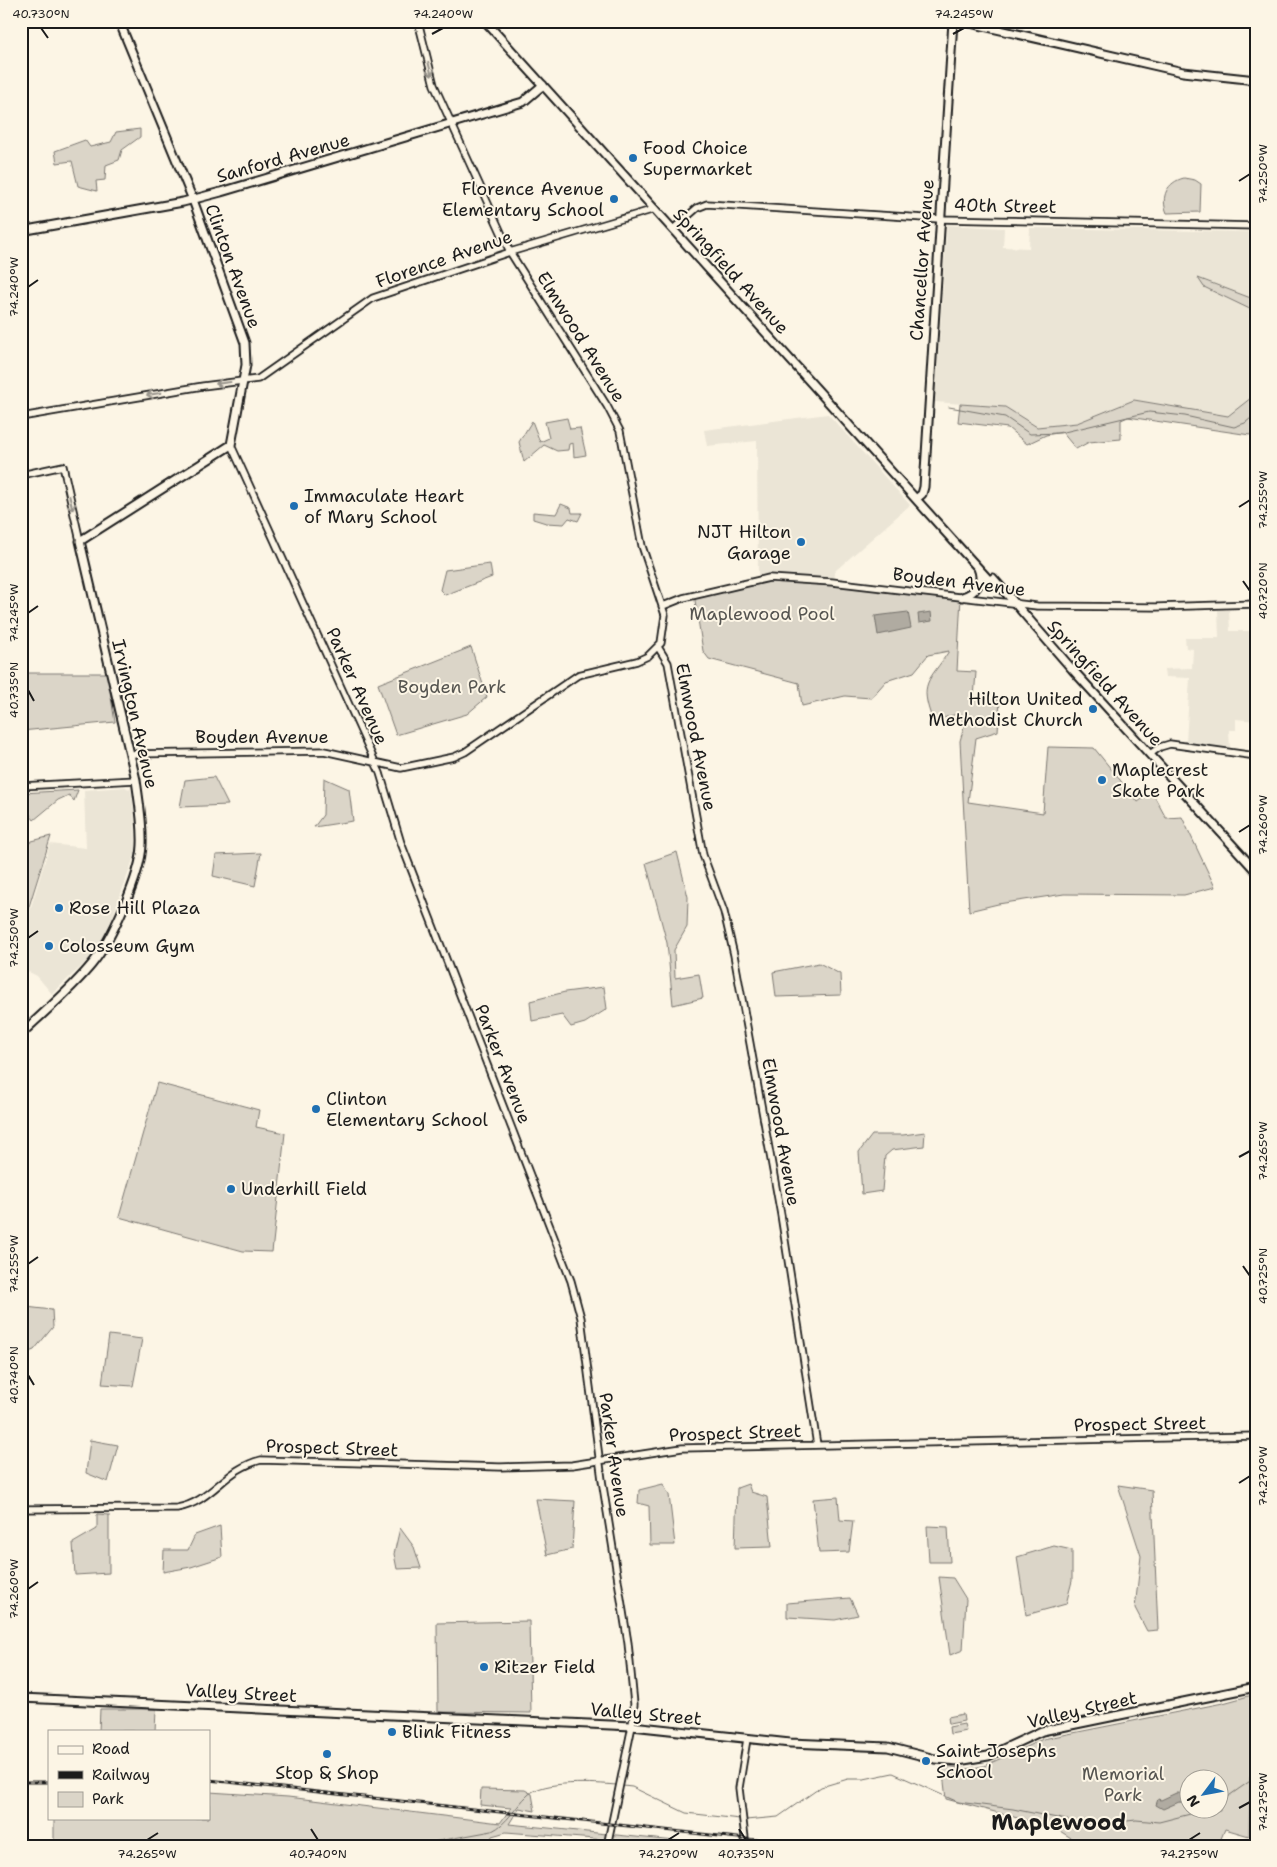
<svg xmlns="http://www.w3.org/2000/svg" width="1277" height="1867" font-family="'Shantell Sans',sans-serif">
<rect width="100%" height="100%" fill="#fcf5e5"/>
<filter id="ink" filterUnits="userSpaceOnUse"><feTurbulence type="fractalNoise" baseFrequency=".02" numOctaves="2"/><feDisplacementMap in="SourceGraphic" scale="10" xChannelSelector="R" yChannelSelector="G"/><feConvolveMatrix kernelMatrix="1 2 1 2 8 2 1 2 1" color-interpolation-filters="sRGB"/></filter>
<g filter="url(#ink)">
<path fill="#ebe5d6" d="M947,225L1004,228L1003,247L1029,248L1030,228L1256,232V300L1199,278L1204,287L1256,312V394L1228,416L1134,400L1077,423L1036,427L1005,407L935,402Z
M828,414L910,505L835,571L834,584L758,580L757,441L707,446L704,430Z
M1218,610H1229L1230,631H1256V721L1236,719V730H1229L1230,748L1186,742L1190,678L1165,677L1164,669L1192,668L1193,649L1186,648L1185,638H1219Z
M125,787L131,790L134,810L136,850L134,857L113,916L100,944L89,959L52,994L37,976L21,968V940L50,844L86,848L84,790Z"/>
<path fill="#dbd5c8" stroke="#7c7872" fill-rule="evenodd" d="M140,129V137L122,150L119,160L106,165L105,180L96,181L97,191L78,186L72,161L57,163L55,151L85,140L90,147L111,142L116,132Z
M1184,178L1195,180L1201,184L1200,212L1167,213C1160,197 1167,182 1184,178Z
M1198,278L1256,300V312L1204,287Z
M1256,394V426L1250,435L1128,417L1121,420V439L1089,442L1076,449L1062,432L1046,435L1027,444L1008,428L958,422L960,404L1005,407L1037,427L1077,423L1134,400L1228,416Z
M567,418L570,429L580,428L586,455L574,457L573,443L569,444L568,450L557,451L544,445L524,462L519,442L532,421L540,442L549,438L545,422Z
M561,504L571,508L572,513H582L578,521L569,518L564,524L546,523L533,519V512L556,514Z
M490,564L492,577L445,595L440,590L445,570Z
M758,580L834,584L961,597L957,671L976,672L974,698L1000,700L998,731L976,738L968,802L1043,813L1048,747L1094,748L1138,802L1152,792L1166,818L1182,817L1215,887L1184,895L1064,894L998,904L969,911L960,741L965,723L957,714L933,721C918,682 929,682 949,651L928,655L914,672L886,681L871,698L845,696L802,706L799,683L709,659L703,651L694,594Z
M471,647L487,697L467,714L396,735L378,684Z
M21,673H107L115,722L21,731Z
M214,777L228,805L180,807L185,780Z
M324,778L349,789L353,821L314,827L323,815Z
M78,790L74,801L69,795L58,800L34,820L21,803V793Z
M51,836L21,932V845L26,846L32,841Z
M677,852L688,897L687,927L674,950L675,978L699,974L703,998L673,1005L667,943L646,863Z
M261,853L255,886L213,876L216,855Z
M819,963L840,974L841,995L776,997L773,972Z
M604,987L607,1009L585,1023L571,1027L562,1015L532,1021L530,1001L565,992Z
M157,1083L259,1110L256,1127L285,1133L272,1252L243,1251L119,1217Z
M925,1132L924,1146L892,1150L885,1156L882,1191L862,1194L859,1152L872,1135H903Z
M26,1307L52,1310L53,1327L34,1350L21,1355Z
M109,1335L142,1339L133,1386L102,1384Z
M90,1440L118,1445L108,1482L86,1473Z
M663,1484L669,1495L675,1545H650L649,1506L638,1503L639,1490Z
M748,1484L751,1492L767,1497L772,1547L735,1548L737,1488Z
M1118,1485L1152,1490L1158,1630L1147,1631L1135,1608L1141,1556Z
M838,1497L840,1520L853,1521L849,1552L819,1553L813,1499Z
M536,1499L575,1501L572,1549L547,1555Z
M97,1514L109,1515V1573L75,1575L73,1543L97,1529Z
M220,1526L222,1557L191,1567L163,1572L164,1550H188L195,1535Z
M927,1526L948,1527L950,1562H929Z
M400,1528L414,1547L421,1568L397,1569L394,1554Z
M1054,1546L1072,1550V1581L1066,1604L1026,1615L1017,1557Z
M939,1577L953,1578L966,1599L963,1650L950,1655Z
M850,1598L858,1615L835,1620L787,1617V1603Z
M529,1621L531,1713L438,1712L437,1623Z
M1256,1694V1754L1250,1778L1249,1836L1225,1829L1218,1846H1084L1055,1828L946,1799L942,1765L966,1769L984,1766L1043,1739L1223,1703ZM1190,1780H1220V1810H1190Z
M100,1709H156L155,1731H99Z
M963,1714L964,1721L949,1724L948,1717Z
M964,1724L966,1731L950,1734L949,1727Z
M481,1789L525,1790L532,1794L535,1811L519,1808L509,1824L724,1846H683L506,1832L492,1836L488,1846H54V1818H209V1792L288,1797L500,1823L511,1808L480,1805Z"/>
<path fill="#b0aba1" stroke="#75726c" d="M908,612L911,628L878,635L875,616Z
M931,612L932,621L919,623L918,614Z
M1176,1793L1189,1794V1804L1179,1802L1163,1809L1156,1805L1158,1799L1161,1800Z"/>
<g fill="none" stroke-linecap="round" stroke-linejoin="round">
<path stroke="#75726c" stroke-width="1" d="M949,407L1005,417L1030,434L1060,433L1149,412L1185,416L1234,427L1245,423L1256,414
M623,1786L632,1787L686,1813L740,1819
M1220,1802L1256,1777
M746,1820L778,1817L821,1787L848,1779H864L893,1773L958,1802L1013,1809L1091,1825L1136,1820L1159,1822L1206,1810
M411,1846L492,1831C507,1824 516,1806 528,1795C543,1780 595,1783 616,1785"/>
<defs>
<path id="minor" d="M673,229L697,208L707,204L940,219L1256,226
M21,417L203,386L258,379L373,298L510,252L655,209
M231,445L380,773L401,843L571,1281L581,1318L602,1480L628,1643L634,1704L632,1726L607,1846
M21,475L63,466L80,541
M663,606L683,598L769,578L832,582L1037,606L1156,607L1256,604
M658,647L668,663L703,855L724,912L734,955L781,1215L817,1445
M130,754L324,751L401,768L454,757L465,752L578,675L637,661L648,656L661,643L665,615L642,546L620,431L607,406L510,252L434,85L418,21
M1150,754L1160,747L1170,744L1256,756
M21,786L136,780
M21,1509L177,1508C212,1502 224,1469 261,1460L500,1467L572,1465L682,1448L1256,1436
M746,1846L739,1788L747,1739"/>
<path id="major" d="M485,21L959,547L990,581H993
M961,21L1183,72L1256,80
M21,231L183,202L221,192L523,102L543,85
M916,499L922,494L924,487L953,21
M993,578L1072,669L1256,871
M962,597C976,593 984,582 978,568
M21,1034C45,1011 71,990 92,964C111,941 141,875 142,845C143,823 139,802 136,780L80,541L231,445L246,365L245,343L193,200L119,21
M21,1698L632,1726L790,1743L888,1747L935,1759L958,1761L988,1756L1042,1731L1256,1687"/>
</defs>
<use href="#minor" stroke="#1c1c1c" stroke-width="9"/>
<use href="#major" stroke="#1c1c1c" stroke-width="11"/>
<use href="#minor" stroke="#fcf5e5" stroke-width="5.5"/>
<use href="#major" stroke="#fcf5e5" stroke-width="7"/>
<defs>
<path id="rail" d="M209,1780L810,1846
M21,1782H49"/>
</defs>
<use href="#rail" stroke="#1c1c1c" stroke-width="3"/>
<use href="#rail" stroke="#fcf5e5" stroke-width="1" stroke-dasharray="4" stroke-linecap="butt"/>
</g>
<defs><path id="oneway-shaft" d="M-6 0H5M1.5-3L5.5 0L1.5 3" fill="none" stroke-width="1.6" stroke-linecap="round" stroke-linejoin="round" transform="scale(1.25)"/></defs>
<g stroke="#97938b">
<use href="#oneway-shaft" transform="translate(430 69) rotate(76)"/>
<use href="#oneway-shaft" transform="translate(223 383) rotate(173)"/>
<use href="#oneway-shaft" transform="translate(154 394) rotate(170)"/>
<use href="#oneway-shaft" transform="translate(71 503) rotate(77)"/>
</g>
</g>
<path fill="none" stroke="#1c1c1c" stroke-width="2" d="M41,28L48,38M432,34L443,28M953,34L964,28M1239,181L1250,174M28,287L38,280M1239,507L1250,500M1243,581L1250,591M28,613L38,606M28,690L34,701M1239,832L1250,825M28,938L38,931M1239,1157L1250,1151M28,1264L38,1257M1243,1266L1250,1276M28,1375L34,1385M1239,1483L1250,1476M28,1589L38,1582M1239,1808L1250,1802M311,1829L318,1840M739,1829L746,1840M147,1840L158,1833M668,1840L679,1833M1189,1840L1200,1833"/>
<g fill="#1f6fb2" stroke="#fcf5e5" stroke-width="2">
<circle cx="633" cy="158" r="5"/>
<circle cx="614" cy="199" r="5"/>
<circle cx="294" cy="506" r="5"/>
<circle cx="801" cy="542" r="5"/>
<circle cx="1093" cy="709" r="5"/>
<circle cx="1102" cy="780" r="5"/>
<circle cx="59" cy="908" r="5"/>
<circle cx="49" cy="946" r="5"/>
<circle cx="316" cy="1109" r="5"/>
<circle cx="231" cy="1189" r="5"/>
<circle cx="484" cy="1667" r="5"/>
<circle cx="392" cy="1732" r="5"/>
<circle cx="327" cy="1754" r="5"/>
<circle cx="926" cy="1761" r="5"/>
</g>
<g text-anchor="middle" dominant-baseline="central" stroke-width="4" stroke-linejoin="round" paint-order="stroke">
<g font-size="18" fill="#1c1c1c" stroke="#fcf5e5" text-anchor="start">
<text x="643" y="148">Food Choice<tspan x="643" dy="21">Supermarket</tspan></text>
<text x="604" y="189" text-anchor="end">Florence Avenue<tspan x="604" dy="21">Elementary School</tspan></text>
<text x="304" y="496">Immaculate Heart<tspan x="304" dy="21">of Mary School</tspan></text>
<text x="791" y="532" text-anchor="end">NJT Hilton<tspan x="791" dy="21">Garage</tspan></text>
<text x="1083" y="699" text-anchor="end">Hilton United<tspan x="1083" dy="21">Methodist Church</tspan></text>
<text x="1112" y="770">Maplecrest<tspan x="1112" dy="21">Skate Park</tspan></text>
<text x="69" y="908">Rose Hill Plaza</text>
<text x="59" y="946">Colosseum Gym</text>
<text x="326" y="1099">Clinton<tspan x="326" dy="21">Elementary School</tspan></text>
<text x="241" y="1189">Underhill Field</text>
<text x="494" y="1667">Ritzer Field</text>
<text x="402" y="1732">Blink Fitness</text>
<text x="936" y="1751">Saint Josephs<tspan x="936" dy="21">School</tspan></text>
<text x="327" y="1773" text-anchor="middle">Stop &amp; Shop</text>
</g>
<g font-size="18" fill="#1c1c1c" stroke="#fcf5e5">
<text transform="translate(283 158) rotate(-16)">Sanford Avenue</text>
<text transform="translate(1005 206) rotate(1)">40th Street</text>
<text transform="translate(444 259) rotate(-19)">Florence Avenue</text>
<text transform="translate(922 260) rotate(-86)">Chancellor Avenue</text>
<text transform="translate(233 266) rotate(70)">Clinton Avenue</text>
<text transform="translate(731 271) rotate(48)">Springfield Avenue</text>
<text transform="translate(581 337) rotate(58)">Elmwood Avenue</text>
<text transform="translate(959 582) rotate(7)">Boyden Avenue</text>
<text transform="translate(1105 683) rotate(48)">Springfield Avenue</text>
<text transform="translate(357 686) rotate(66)">Parker Avenue</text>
<text transform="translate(135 714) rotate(77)">Irvington Avenue</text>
<text x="262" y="737">Boyden Avenue</text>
<text transform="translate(696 737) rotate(79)">Elmwood Avenue</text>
<text transform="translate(503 1064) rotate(69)">Parker Avenue</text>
<text transform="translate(781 1132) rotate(80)">Elmwood Avenue</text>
<text transform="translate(1140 1424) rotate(-1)">Prospect Street</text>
<text transform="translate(735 1433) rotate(-2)">Prospect Street</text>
<text transform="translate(332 1448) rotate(2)">Prospect Street</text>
<text transform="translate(614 1455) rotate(82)">Parker Avenue</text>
<text transform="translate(241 1693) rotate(3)">Valley Street</text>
<text transform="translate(1082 1710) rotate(-13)">Valley Street</text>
<text transform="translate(646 1714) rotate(5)">Valley Street</text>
</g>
<g font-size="18" fill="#555450" stroke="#fcf5e5">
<text x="762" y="614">Maplewood Pool</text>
<text x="452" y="687">Boyden Park</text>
<text x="1123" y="1774">Memorial<tspan x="1123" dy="21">Park</tspan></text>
</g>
<g font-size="22" font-weight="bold" fill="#1c1c1c" stroke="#fcf5e5">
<text x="1059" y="1822">Maplewood</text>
</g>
</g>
<rect width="1277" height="1867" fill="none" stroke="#fcf5e5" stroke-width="55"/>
<rect x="48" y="1730" width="162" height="90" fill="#fcf5e5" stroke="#a29e95"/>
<rect x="58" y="1746" width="25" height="8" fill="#fcf5e5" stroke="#a29e95"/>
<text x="92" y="1754" font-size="15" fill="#1c1c1c">Road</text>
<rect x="58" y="1771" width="25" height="8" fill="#1c1c1c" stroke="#a29e95"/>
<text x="92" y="1780" font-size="15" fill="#1c1c1c">Railway</text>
<rect x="58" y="1792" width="25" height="15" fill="#dbd5c8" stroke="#a29e95"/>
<text x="92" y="1804" font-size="15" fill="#1c1c1c">Park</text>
<g transform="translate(1204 1794) rotate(238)"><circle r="24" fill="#fcf5e5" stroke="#a29e95"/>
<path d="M0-4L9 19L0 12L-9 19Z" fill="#1f6fb2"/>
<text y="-8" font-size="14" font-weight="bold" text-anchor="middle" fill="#1c1c1c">N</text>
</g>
<rect x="28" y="28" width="1222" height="1812" fill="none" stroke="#1c1c1c" stroke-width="2"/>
<g font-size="12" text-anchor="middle" fill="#1c1c1c">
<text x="41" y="18">40.730°N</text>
<text x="443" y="18">74.240°W</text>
<text x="964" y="18">74.245°W</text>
<text transform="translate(1263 174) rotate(-90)" y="4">74.250°W</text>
<text transform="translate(14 287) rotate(-90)" y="4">74.240°W</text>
<text transform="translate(1263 500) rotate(-90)" y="4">74.255°W</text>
<text transform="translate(1263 591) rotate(-90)" y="4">40.720°N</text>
<text transform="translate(14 613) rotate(-90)" y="4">74.245°W</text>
<text transform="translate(14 690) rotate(-90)" y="4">40.735°N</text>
<text transform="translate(1263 825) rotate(-90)" y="4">74.260°W</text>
<text transform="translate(14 938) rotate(-90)" y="4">74.250°W</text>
<text transform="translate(1263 1151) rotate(-90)" y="4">74.265°W</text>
<text transform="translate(14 1264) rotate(-90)" y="4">74.255°W</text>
<text transform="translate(1263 1276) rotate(-90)" y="4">40.725°N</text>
<text transform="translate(14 1375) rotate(-90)" y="4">40.740°N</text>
<text transform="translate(1263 1476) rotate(-90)" y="4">74.270°W</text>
<text transform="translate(14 1589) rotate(-90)" y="4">74.260°W</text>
<text transform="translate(1263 1802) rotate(-90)" y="4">74.275°W</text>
<text x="147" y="1858">74.265°W</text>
<text x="318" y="1858">40.740°N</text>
<text x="668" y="1858">74.270°W</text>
<text x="746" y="1858">40.735°N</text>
<text x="1189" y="1858">74.275°W</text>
</g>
</svg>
